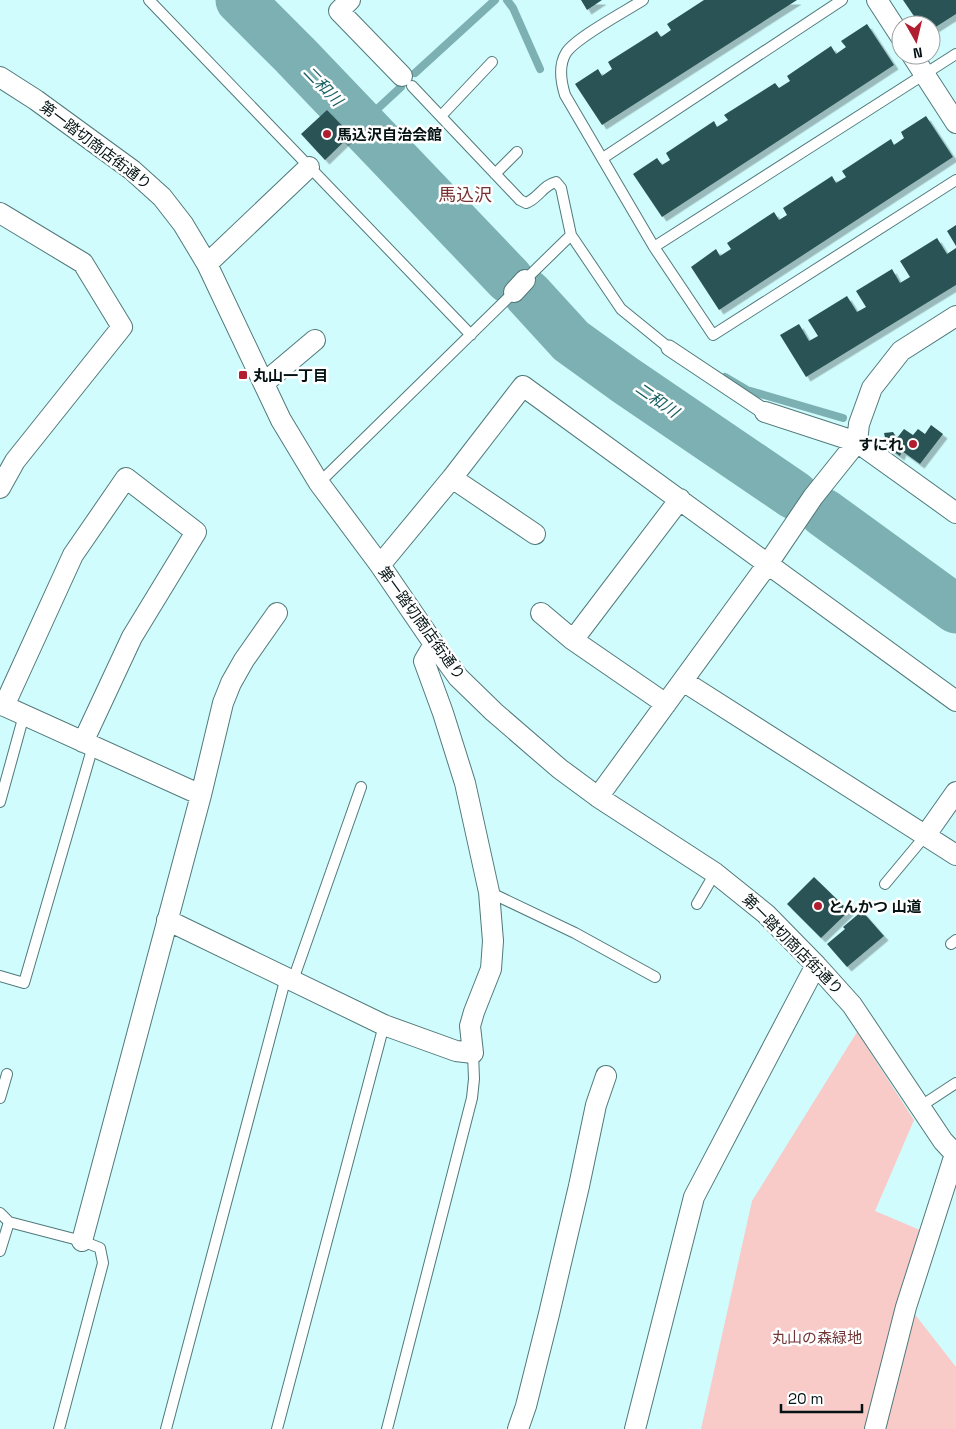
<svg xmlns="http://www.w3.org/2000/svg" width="956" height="1429" font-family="'Space Grotesk','Noto Sans JP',sans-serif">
<defs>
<filter id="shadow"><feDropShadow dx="4.5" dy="4.5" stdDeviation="0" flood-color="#0004"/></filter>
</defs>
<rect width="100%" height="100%" fill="#d0fcfd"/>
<path fill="#f8cbc8" d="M857,1032L914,1120L875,1211L920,1230L899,1294L956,1367V1429H701L752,1201Z"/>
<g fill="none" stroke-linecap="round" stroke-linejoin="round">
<path stroke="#7db0b2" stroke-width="8" d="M507,0L513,8L540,69
M415,73L495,0
M361,124L401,87
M725,377L747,390L843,418"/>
<path stroke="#7db0b2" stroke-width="49" d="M240,0L295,55L509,279
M528,294L571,341L625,380L794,495
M824,513L956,609"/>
</g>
<path fill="#2c5354" filter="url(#shadow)" d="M581,0H602L587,10Z
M704,0H797L602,125L575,84L598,69L602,76L612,69L608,62L657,31L661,37L671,30L667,24Z
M903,0H956V14L931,30V25H920Z
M867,24L894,65L662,217L633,174L657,158L662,165L670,160L666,153L714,121L717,127L728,120L724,115L775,83L779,88L790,81L787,76L831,46L836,54L846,47L841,41Z
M327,110L351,135L325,160L301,134Z
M926,116L953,157L719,310L691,267L716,249L720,256L731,249L727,243L774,212L779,220L787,215L783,208L832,176L836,183L846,177L842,171L891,139L894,145L904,138L901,132Z
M956,225V246L947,231Z
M937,238L947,254L956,248V285L806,377L780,335L799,324L809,341L818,336L808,320L847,296L857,312L866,307L856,291L892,269L900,283L910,277L900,261Z
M931,425L943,434L920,464L902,451L900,456L887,447L884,433L893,432L897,438L904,429L913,435L918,429L925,434Z
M814,877L849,911L821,938L787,904Z
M862,911L884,936L847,967L827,944L845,929L843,927Z"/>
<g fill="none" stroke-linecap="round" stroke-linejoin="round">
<defs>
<path id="service" d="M149,0L471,335
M643,0C626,11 575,38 566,53C558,66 561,82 565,95L654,247L713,335L956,180
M412,86L520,200L526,203C538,199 543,185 556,182L561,188L571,235L621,309L669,348
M441,116L492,62
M603,158L842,0
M495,174L517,152
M654,247L956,54
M525,280L571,235
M319,483L514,292
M0,802L24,715
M885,884L925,836
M489,892L575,933L655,977
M697,904L715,873
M951,944L956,940
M0,976L24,983L93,746
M293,980L361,787
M0,1098L7,1074
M921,1106L956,1083
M0,1213L9,1222
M0,1251L9,1222L82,1241L100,1248L103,1263L59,1429
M166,1429L286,977
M277,1429L384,1025
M387,1429L472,1098L474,1079L473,1053"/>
<path id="pedestrian" d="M669,348L765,412"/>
<path id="minor" d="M350,0L339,11L402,76
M877,0L901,37
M912,55L956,123
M0,77L36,100L132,170L162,197L183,224L207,264L281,420L319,483L380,565L434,644L458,677L494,712L560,769L598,797L715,873L766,914L816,965L852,1005L943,1141L956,1155
M0,213L83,263L122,327L15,461L0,488
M207,264L309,167
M514,292L525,280
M264,383L315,340
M765,412L857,442L956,513
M452,478L535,534
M380,565L452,478L523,386L956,701
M541,613L573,640L666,704
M573,640L680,499
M683,681L956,855
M0,704L201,795
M4,706L73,555L126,478L196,532L132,637L83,742
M598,797L767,565L813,497L857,442L859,424L872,388L901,351L956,316
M925,836L956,792
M167,920L384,1025L456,1051L473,1053L470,1026L474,1012L491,969L493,941L489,892L465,783L443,713L424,661L434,644
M82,1241L201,795L223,703L231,683L244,660L277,613
M518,1429L526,1406L549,1314L579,1186L596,1105L606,1076
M635,1429L694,1197L816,965
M875,1429L906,1307L955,1154"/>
</defs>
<use href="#service" stroke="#51797a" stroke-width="12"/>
<use href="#pedestrian" stroke="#51797a" stroke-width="17"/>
<use href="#minor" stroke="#51797a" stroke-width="22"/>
<use href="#service" stroke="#fff" stroke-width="10"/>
<use href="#pedestrian" stroke="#fff" stroke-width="15"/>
<use href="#minor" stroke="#fff" stroke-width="20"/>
</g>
<g fill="#b11e2f" stroke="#fff" stroke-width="2">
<circle cx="327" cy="134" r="5"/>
<rect x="238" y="370" width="10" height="10" rx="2.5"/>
<circle cx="913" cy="444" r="5"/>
<circle cx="818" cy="906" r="5"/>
</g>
<g text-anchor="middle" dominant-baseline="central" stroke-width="5" stroke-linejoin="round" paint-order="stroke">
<g font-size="15" font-weight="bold" fill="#041213" stroke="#fff" text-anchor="start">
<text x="337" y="134">馬込沢自治会館</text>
<text x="253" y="375">丸山一丁目</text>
<text x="903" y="444" text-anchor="end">すにれ</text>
<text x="828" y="906">とんかつ 山道</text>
</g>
<g font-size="15" fill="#041213" stroke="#fff">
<text transform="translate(96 145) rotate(37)">第一踏切商店街通り</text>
<text transform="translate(422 623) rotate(54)">第一踏切商店街通り</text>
<text transform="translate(793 944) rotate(45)">第一踏切商店街通り</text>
</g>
<g font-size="15" fill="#713535" stroke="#fff">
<text x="817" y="1337">丸山の森緑地</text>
</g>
<g font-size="16" font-style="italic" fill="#196062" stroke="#fff">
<text transform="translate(323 86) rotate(46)">二和川</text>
<text transform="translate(657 400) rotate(35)">二和川</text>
</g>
<g font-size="18" fill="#783131" stroke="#fff">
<text x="465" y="194">馬込沢</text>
</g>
</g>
<g transform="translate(916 40) rotate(172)"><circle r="24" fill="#ffffff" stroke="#9ba0a1"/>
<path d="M0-4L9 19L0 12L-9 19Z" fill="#b11e2f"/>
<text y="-8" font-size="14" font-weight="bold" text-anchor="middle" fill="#041213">N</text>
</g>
<path d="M781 1404v8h81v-8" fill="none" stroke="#041213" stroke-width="2.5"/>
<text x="788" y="1404" font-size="15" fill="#041213" stroke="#ffffff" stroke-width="4" paint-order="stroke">20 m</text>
</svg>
